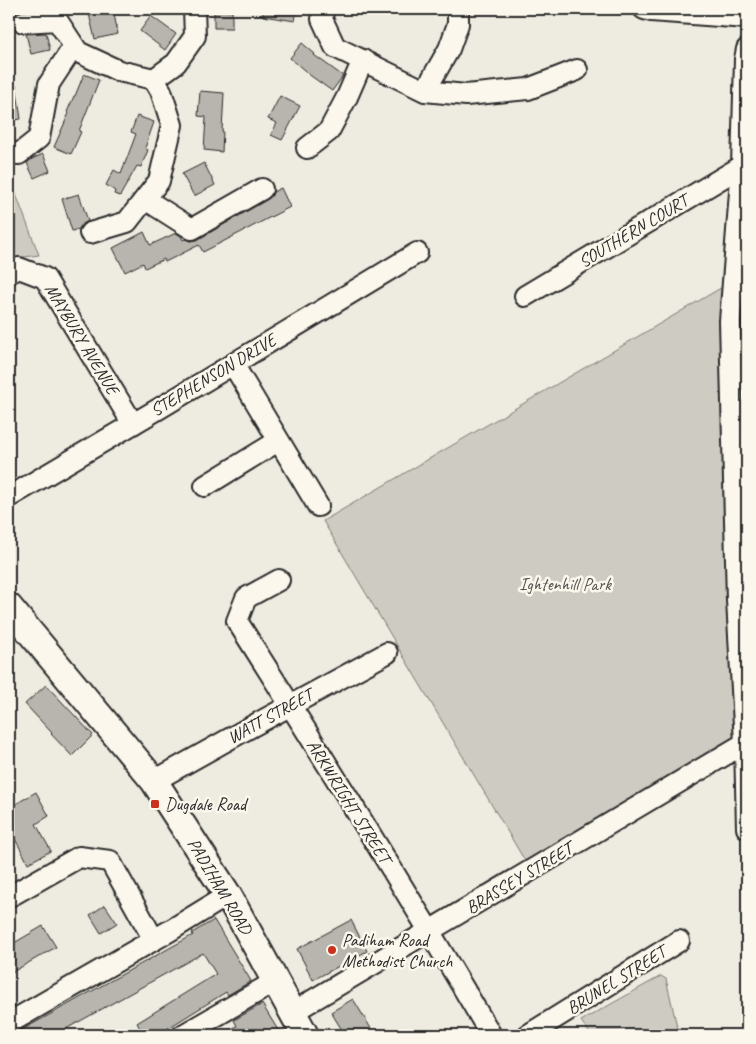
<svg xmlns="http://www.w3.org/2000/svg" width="756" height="1044" font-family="Caveat,sans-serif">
<rect width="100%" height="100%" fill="#eeebe0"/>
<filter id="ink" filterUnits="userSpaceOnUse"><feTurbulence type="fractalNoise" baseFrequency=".02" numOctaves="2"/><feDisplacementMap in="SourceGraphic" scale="10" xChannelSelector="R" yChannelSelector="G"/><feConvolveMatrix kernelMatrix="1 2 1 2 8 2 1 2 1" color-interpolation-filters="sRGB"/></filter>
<g filter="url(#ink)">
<path fill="#cecbc2" stroke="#7c7b76" d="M9,176L39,255L9,259Z
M731,282L745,743L531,871L323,521Z
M661,976L666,979L679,1035H591L581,1021Z"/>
<path fill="#b8b5ae" stroke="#2b2b2b" d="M113,9L118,34L95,39L89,14Z
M263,9H297L295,21L263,16Z
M214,10L232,11V28H214Z
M151,16L176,34L165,50L140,31Z
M46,33L50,50L31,54L26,34Z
M302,43L315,54L314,55L343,76L332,91L311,76L290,58Z
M84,74L99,80L79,131L81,132L71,154L54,147L69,113L67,112L74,96H75Z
M16,85L21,119L9,121V86Z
M200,91L224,93L222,131H223L222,152L204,150L206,117L198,116Z
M280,96L300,106L282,140L271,135L277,123L268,119Z
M137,116L154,122L145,148L148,150L141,167L137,166L120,196L114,194L115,191L106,185L114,170L121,174L136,134L131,132Z
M43,154L50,171L34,178L27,163L32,159Z
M204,163L215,185L194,196L182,174Z
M281,188L290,207L203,252L199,245L165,262L164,259L145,268L143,263L125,272L113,248L144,232L150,245L176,233L181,236L183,240L185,239L191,241L197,240L268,199L272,195L273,192Z
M79,194L88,221L82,225L79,229L72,231L62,199Z
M46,685L93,735L72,756L51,734L52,733L25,704Z
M36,792L49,816L36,824L51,851L28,863L14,837L9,839V808Z
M105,905L117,923L101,933L90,915Z
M214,920L251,981L228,995L226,992L157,1035H144L137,1023L216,974L203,953L55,1035H13L193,935L192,933Z
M351,920L367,951L313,980L297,949Z
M43,926L56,947L9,974V946Z
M353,999L375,1035H345L331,1012Z
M262,1004L281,1035H220L237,1026L234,1020Z"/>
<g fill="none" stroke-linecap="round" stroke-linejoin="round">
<defs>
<path id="minor" d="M55,9L57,20L78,52L119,71L154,79L161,91L172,125L159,181L127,222L90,233
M323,9L322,19L335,47L425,91L466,95L528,89L577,70
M644,9L651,11L747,18
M23,22L57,20
M747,49L745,59L742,166L730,321L737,600L745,743L747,828
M154,79L176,63L195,36L194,9
M425,91L449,49L458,24V9
M307,148L329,131L347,97L363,60
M9,153L19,154L39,138L49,84L74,46
M145,199L192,229L262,189
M9,273L19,268L45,278L133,424
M525,296L747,163
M233,364L318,506
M205,486L278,441
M9,497L160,408L417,253
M279,580L246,598L237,621C324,758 409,895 491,1035
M154,781L247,729L387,653
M12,895L79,857L110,861L154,940
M293,1012L745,743
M9,1023L171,930L228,895
M183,1035L276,981
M528,1035L679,941"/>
<path id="major" d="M9,607L154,781L228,895L305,1035"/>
</defs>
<use href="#minor" stroke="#2b2b2b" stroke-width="24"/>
<use href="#major" stroke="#2b2b2b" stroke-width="30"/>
<use href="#minor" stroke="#fbf7ec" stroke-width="20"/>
<use href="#major" stroke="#fbf7ec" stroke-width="26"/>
</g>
</g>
<g fill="#c8321e" stroke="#fbf7ec" stroke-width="2">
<rect x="150" y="799" width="10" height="10" rx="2.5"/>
<circle cx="332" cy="950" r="5"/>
</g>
<g text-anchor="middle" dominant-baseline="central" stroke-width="5" stroke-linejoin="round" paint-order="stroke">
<g font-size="18" fill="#2b2b2b" stroke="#fbf7ec">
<text transform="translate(633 231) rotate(-31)">SOUTHERN COURT</text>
<text transform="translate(82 339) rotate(59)">MAYBURY AVENUE</text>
<text transform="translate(213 375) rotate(-31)">STEPHENSON DRIVE</text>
<text transform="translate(270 716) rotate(-29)">WATT STREET</text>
<text transform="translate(349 801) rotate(58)">ARKWRIGHT STREET</text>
<text transform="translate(519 878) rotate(-31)">BRASSEY STREET</text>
<text transform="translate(220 886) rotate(59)">PADIHAM ROAD</text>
<text transform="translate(616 980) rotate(-32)">BRUNEL STREET</text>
</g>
<g font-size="18" fill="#545351" stroke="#fbf7ec">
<text x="565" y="584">Ightenhill Park</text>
</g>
<g font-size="18" fill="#2b2b2b" stroke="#fbf7ec" text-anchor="start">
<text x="165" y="804">Dugdale Road</text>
<text x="342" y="940">Padiham Road<tspan x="342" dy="21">Methodist Church</tspan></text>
</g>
</g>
<rect width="756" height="1044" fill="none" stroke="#fbf7ec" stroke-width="30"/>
<rect x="15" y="15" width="726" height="1014" fill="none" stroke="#2b2b2b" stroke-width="2" filter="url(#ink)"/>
</svg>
